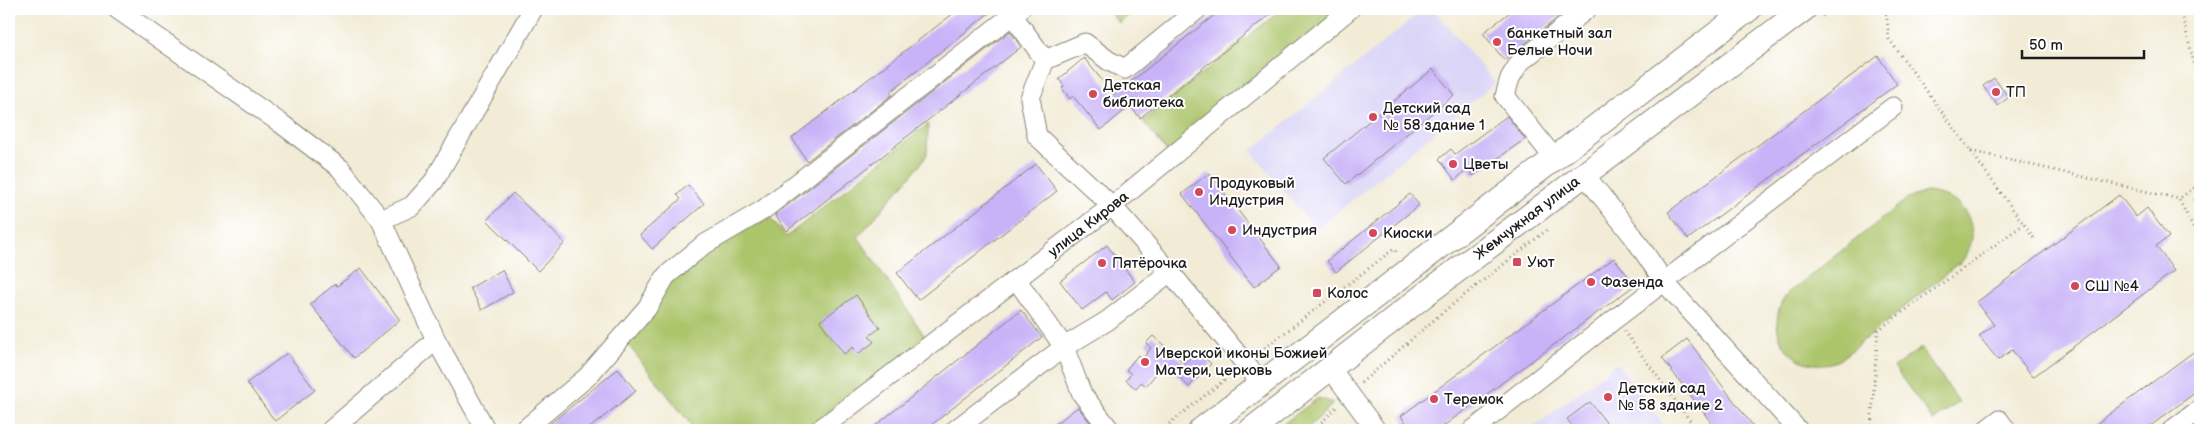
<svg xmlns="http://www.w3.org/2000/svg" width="2209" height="439" font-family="'Balsamiq Sans',sans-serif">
<rect width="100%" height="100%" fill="#fff"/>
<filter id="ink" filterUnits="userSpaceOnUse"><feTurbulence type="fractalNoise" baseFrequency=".02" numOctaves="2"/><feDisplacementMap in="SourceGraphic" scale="10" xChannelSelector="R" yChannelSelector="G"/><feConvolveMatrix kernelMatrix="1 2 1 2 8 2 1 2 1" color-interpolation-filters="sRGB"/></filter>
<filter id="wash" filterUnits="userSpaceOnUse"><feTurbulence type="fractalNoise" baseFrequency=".0096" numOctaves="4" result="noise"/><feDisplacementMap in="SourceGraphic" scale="20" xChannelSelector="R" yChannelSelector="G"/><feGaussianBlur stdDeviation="1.12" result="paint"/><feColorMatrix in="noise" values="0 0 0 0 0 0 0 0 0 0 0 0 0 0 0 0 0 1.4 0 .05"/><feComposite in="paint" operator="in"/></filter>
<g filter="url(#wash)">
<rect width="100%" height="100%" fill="#f2ebd5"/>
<path fill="#dbd6f7" d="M1424,9H1433L1495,83L1316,230L1251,151Z
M1617,363L1668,430H1530Z"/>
<path fill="#acc46a" stroke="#647043" d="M1107,9H1137L1119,23Z
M1282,9H1343L1168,153L1143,121Z
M928,124L927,154L920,165L858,237L926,338L809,430H695L625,341L670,277L767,214L786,237Z
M1926,192C1962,194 1986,227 1963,260L1839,360C1795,379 1759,332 1787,294L1908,198Z
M1921,348L1959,402L1933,421L1894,367Z
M1318,398L1334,403L1306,430H1275Z"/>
<g id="blocks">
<path fill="#c8b2f8" d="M959,9H994L890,92L892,95L807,161L792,138Z
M1222,9H1277L1140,118L1130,106L1101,130L1073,96L1070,99L1062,88L1064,86L1059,79L1084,58L1114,95Z
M1514,9H1569L1504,60L1483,33Z
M1010,31L1021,47L787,231L775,215Z
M1878,56L1897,84L1688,239L1668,212Z
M1433,69L1454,95L1346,184L1324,158Z
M1994,78L2009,97L1998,106L1983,86Z
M1507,116L1525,139L1473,176L1468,169L1455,180L1439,159L1451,149L1455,154Z
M1036,164L1057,191L918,300L897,273Z
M1209,173L1281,266L1254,287L1182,194Z
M688,185L704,204L652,249L640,235L681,199L677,195Z
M513,193L565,243L538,271L487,220Z
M1410,194L1419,205L1336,272L1327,261Z
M2119,195L2136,217L2147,208L2169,237L2156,246L2174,271L2033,377L2012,350L1998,360L1979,336L1994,325L1977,302Z
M1107,245L1135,282L1112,300L1106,292L1082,310L1060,281Z
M1614,258L1635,285L1438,430H1411L1401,416Z
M361,268L400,320L354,358L310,304L335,284L337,286Z
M502,270L513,292L482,310L470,288Z
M856,295L880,328L869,336L874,342L858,354L853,347L844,354L820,321Z
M1021,310L1042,337L925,430H870Z
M1153,336L1184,363L1198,350L1211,364L1189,387L1165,363L1146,386L1141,382L1136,389L1126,380L1131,374L1126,370L1138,355L1142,359L1151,348L1146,343Z
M1687,339L1756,430H1717L1662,358Z
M2200,347V389L2145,430H2088Z
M287,353L315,390L275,421L247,383Z
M618,369L636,391L587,430H542Z
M1590,402L1612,430H1575L1567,419Z
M1078,407L1096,430H1047Z"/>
</g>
</g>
<g filter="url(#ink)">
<use href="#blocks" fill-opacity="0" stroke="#878478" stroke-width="1"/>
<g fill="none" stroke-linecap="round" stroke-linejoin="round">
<defs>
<g id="minor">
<path d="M117,9L279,122L340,168L381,220L436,340L486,430"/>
<path d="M1008,9L1045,60L1030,98L1037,136L1112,206L1170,272L1262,384"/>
<path d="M1045,60L1085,43L1109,61L1125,69L1198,9"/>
<path d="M1554,158L1505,96L1510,78L1520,62L1587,9"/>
<path d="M1584,174L1633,236L1665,283L1798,430"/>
<path d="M381,220L412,206L434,181L533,9"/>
<path d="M1016,279L1064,347L1082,394L1110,430"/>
<path d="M1331,369L1376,430"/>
<path d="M331,430L436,340"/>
<path d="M524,430L587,377L647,308L666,276L702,246L763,210L1020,9"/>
<path id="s1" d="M819,430L1112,206L1350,9"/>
<path d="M955,430L1064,347L1107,321L1170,272"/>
<path d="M1473,430L1615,319L1893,107"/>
<path d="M1986,430L1999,420L2006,430"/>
<path d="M2172,430L2200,409"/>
</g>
<g id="major">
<path d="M1201,430L1749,9"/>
<path id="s2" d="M1251,430L1427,293L1804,9"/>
</g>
</defs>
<use href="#minor" stroke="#878478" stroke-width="21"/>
<use href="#major" stroke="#878478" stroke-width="26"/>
<path stroke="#878478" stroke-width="3" stroke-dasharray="1 4" stroke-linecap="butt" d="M1886,9L1889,39L2036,241
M2180,9L2200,85
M1822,16L1831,9
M1971,151L2179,199
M2200,170L2198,185L2179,199L2200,242
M2200,191L2194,200L2200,220
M1624,331L1697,430
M1257,354L1394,249L1398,254
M1361,383L1442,313L1547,230
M1169,424L1233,373
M1315,430L1338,405
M1871,430L1878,330L2024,224"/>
<use href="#minor" stroke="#fff" stroke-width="19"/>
<use href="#major" stroke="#fff" stroke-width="24"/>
</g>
</g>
<g fill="#d1495b" stroke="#fff" stroke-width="2">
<circle cx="1497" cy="42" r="5"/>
<circle cx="1996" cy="92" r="5"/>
<circle cx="1093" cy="94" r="5"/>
<circle cx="1373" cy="117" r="5"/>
<circle cx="1453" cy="164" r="5"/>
<circle cx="1199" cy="192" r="5"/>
<circle cx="1232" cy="230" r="5"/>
<circle cx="1373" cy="233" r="5"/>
<rect x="1512" y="257" width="10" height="10" rx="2.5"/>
<circle cx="1102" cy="263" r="5"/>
<circle cx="1591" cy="282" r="5"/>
<circle cx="2075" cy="286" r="5"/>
<rect x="1312" y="288" width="10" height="10" rx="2.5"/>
<circle cx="1145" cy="362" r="5"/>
<circle cx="1608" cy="397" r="5"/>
<circle cx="1434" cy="399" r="5"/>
</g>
<g text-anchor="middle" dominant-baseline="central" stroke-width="4" stroke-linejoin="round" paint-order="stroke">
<g font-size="15" fill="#1c1c1c" stroke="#fff" text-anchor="start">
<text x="1507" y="33">банкетный зал<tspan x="1507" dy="17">Белые Ночи</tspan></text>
<text x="1103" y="85">Детская<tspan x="1103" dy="17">библиотека</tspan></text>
<text x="2006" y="92">ТП</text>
<text x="1383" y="108">Детский сад<tspan x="1383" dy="17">№ 58 здание 1</tspan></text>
<text x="1463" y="164">Цветы</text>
<text x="1209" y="183">Продуковый<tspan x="1209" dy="17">Индустрия</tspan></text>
<text x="1242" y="230">Индустрия</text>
<text x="1383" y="233">Киоски</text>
<text x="1527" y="262">Уют</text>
<text x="1112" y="263">Пятёрочка</text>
<text x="1601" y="282">Фазенда</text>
<text x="2085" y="286">СШ №4</text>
<text x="1327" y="293">Колос</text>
<text x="1155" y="353">Иверской иконы Божией<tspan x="1155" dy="17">Матери, церковь</tspan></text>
<text x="1618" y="388">Детский сад<tspan x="1618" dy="17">№ 58 здание 2</tspan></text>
<text x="1444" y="399">Теремок</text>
</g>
<g font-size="15" fill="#1c1c1c" stroke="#fff">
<text stroke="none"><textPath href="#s2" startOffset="348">Жемчужная улица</textPath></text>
<text stroke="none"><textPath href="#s1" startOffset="339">улица Кирова</textPath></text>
</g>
</g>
<rect width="2209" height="439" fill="none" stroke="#fff" stroke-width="30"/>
<path d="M2022 50v8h122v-8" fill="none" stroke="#1c1c1c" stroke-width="2.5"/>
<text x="2029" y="50" font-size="15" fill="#1c1c1c" stroke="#ffffff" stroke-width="4" paint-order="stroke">50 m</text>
</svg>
